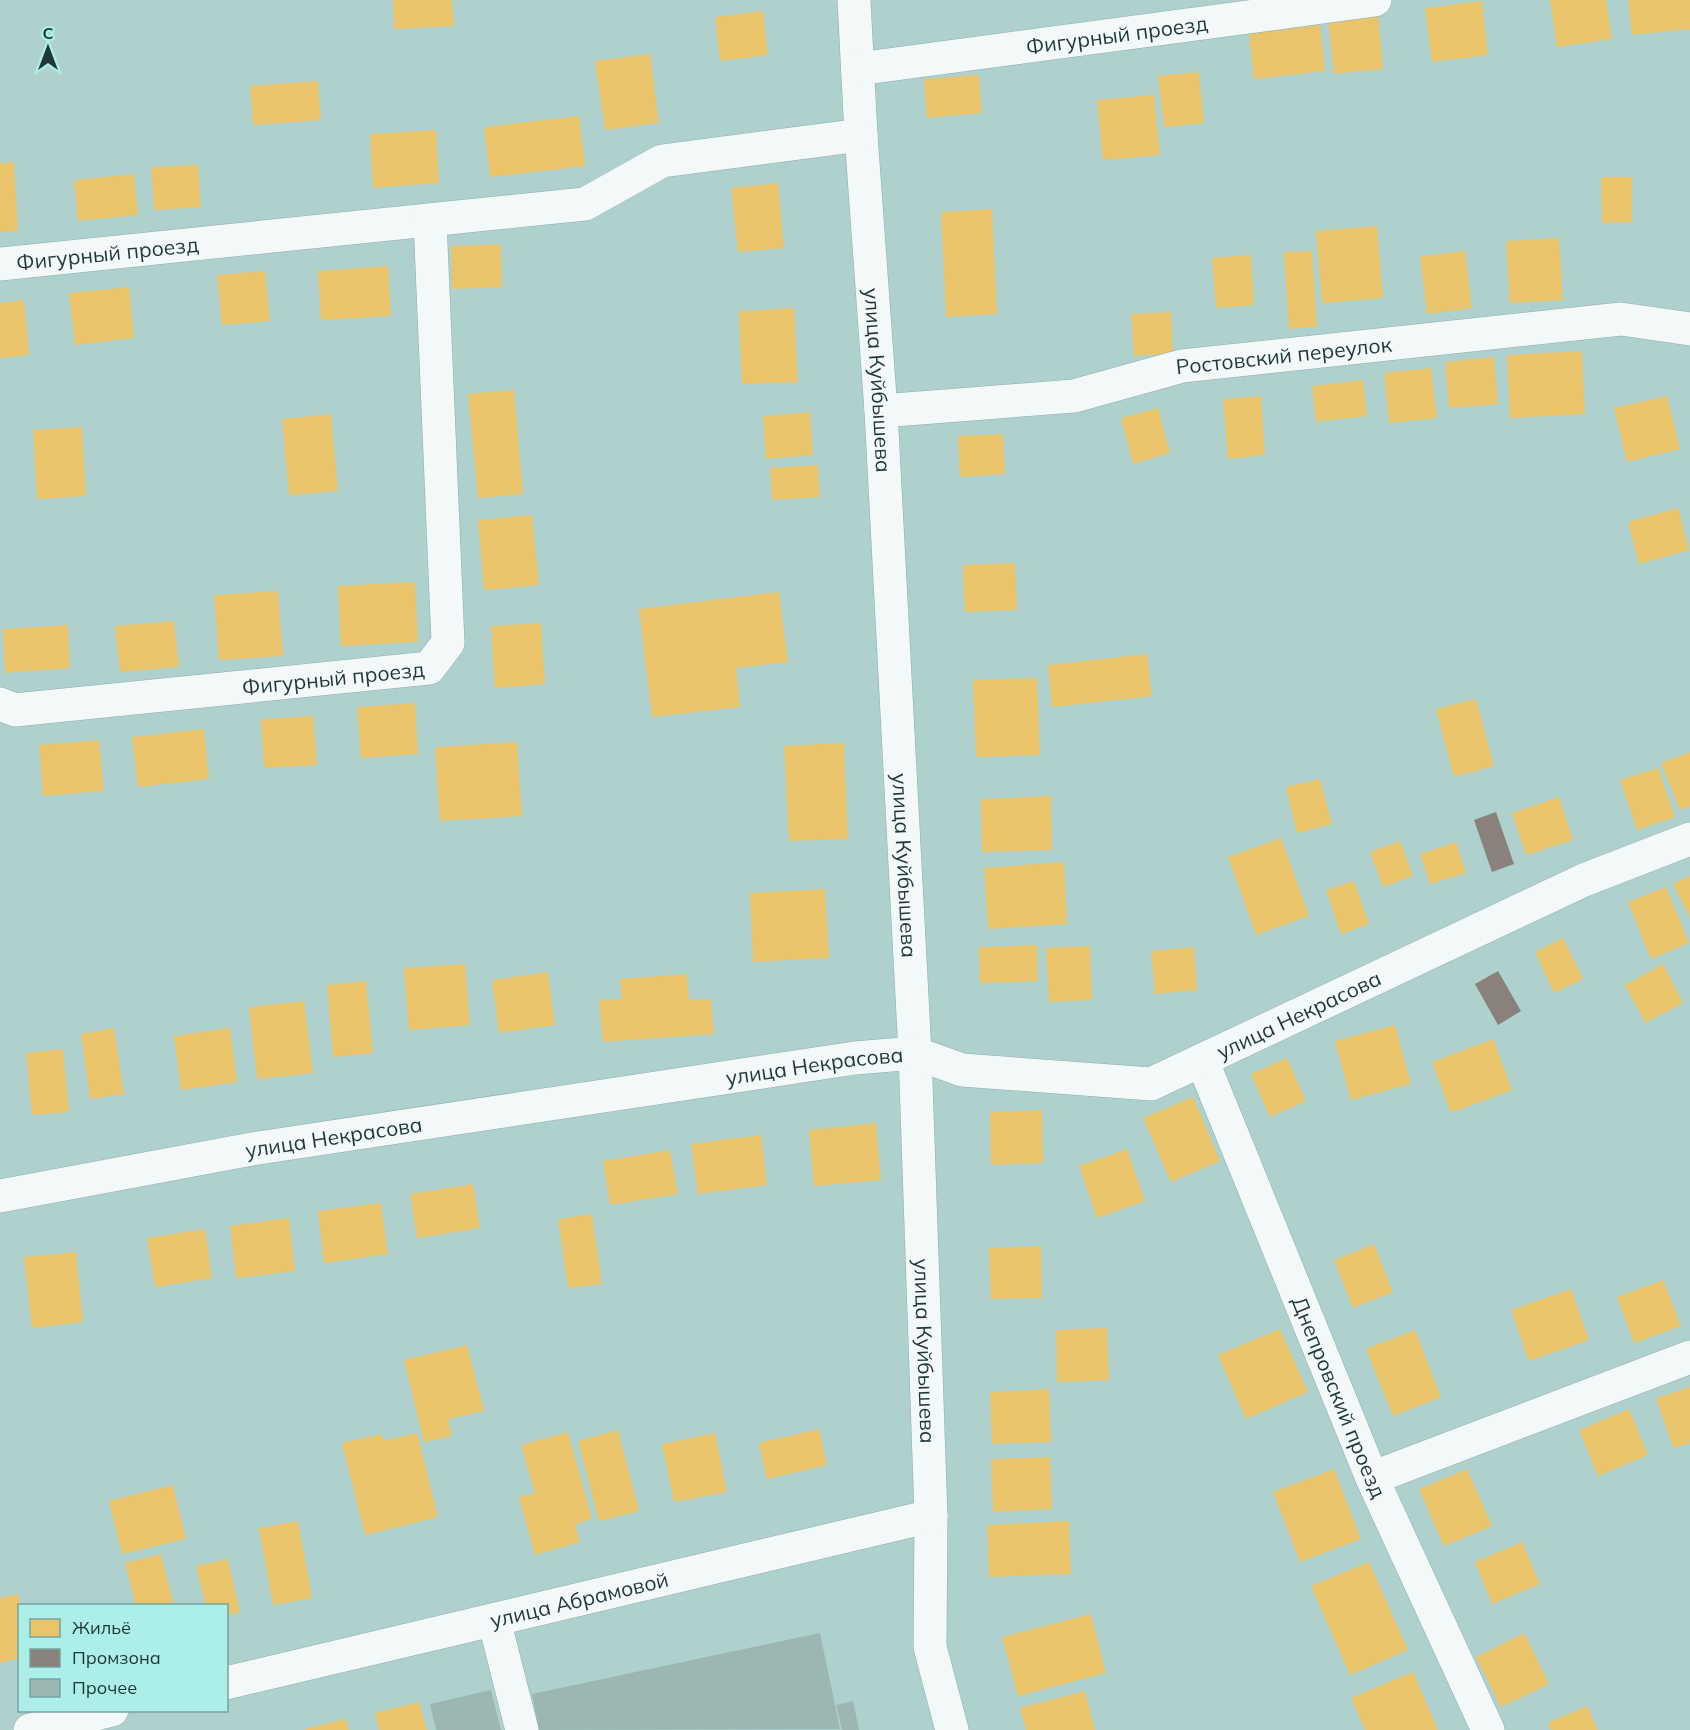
<svg xmlns="http://www.w3.org/2000/svg" width="1690" height="1730" font-family="Mulish,sans-serif">
<rect width="100%" height="100%" fill="#aed1ce"/>
<path fill="#e9c46a" d="M393,0H452L454,26L394,29Z
M1550,0H1606L1612,39L1557,47Z
M1628,0H1690V29L1632,35Z
M1482,1L1488,55L1432,62L1425,8Z
M763,11L768,55L720,61L715,17Z
M1378,15L1383,69L1334,74L1328,21Z
M1320,25L1325,71L1254,79L1249,34Z
M650,54L659,123L605,130L595,61Z
M1199,72L1204,123L1164,127L1158,76Z
M979,75L982,113L927,118L924,79Z
M318,81L321,120L253,125L250,86Z
M1154,95L1160,155L1103,160L1097,100Z
M579,116L585,166L490,177L484,127Z
M436,130L439,183L373,188L370,134Z
M14,162L18,231L0,232V163Z
M198,165L201,207L154,210L151,167Z
M134,174L138,215L78,221L74,180Z
M1601,177H1632V222L1602,223Z
M778,183L784,248L738,252L731,188Z
M992,209L997,314L946,317L941,212Z
M1377,226L1383,298L1322,303L1316,231Z
M1559,238L1563,300L1510,303L1506,241Z
M501,244L502,287L452,289L451,246Z
M1312,251L1317,327L1289,329L1284,252Z
M1465,251L1472,308L1427,314L1420,256Z
M1251,255L1254,305L1216,308L1212,258Z
M388,266L391,316L321,320L318,271Z
M265,271L270,321L222,325L217,275Z
M129,287L134,338L75,345L69,293Z
M24,300L29,355L0,358V303Z
M794,308L798,382L742,384L739,311Z
M1171,312L1173,353L1134,356L1131,314Z
M1582,351L1585,414L1510,418L1507,355Z
M1494,357L1498,404L1449,408L1445,362Z
M1431,368L1437,418L1389,423L1384,373Z
M1363,380L1367,416L1316,422L1312,386Z
M514,390L523,494L478,498L468,394Z
M1261,396L1265,455L1228,459L1223,399Z
M1667,396L1680,449L1627,462L1614,408Z
M1158,408L1170,453L1133,464L1121,418Z
M810,412L813,455L766,459L763,416Z
M331,414L338,491L289,495L282,419Z
M82,427L86,496L37,499L33,430Z
M1003,434L1005,474L960,477L958,436Z
M818,465L820,497L772,500L770,468Z
M1678,508L1689,550L1639,564L1628,522Z
M532,515L539,585L484,590L478,520Z
M1015,563L1017,610L965,612L963,565Z
M415,582L418,642L341,646L338,586Z
M278,591L283,656L219,660L214,595Z
M779,592L788,662L736,668L740,707L652,717L639,609Z
M174,621L179,667L120,672L115,626Z
M541,623L545,684L495,688L491,626Z
M68,625L70,668L5,673L3,629Z
M1147,654L1152,696L1052,707L1048,665Z
M1037,678L1040,755L976,757L973,680Z
M1476,699L1494,766L1454,777L1436,709Z
M415,703L418,754L361,758L357,707Z
M313,716L317,765L264,768L261,719Z
M204,729L209,779L138,787L132,737Z
M99,740L104,791L43,796L39,745Z
M517,742L522,816L440,821L435,747Z
M844,743L848,839L789,841L784,746Z
M1690,752V806L1680,810L1661,763Z
M1658,768L1675,817L1637,830L1620,780Z
M1320,779L1332,824L1297,833L1286,787Z
M1051,796L1052,850L982,852L981,799Z
M1559,797L1573,840L1526,855L1512,813Z
M1281,838L1309,916L1256,935L1228,857Z
M1400,841L1413,876L1383,887L1370,852Z
M1456,842L1466,873L1430,884L1420,854Z
M1064,862L1067,924L988,929L984,868Z
M1690,876V918L1673,884Z
M1354,881L1369,924L1341,934L1326,890Z
M1666,887L1689,943L1651,959L1628,902Z
M825,889L829,958L753,962L750,893Z
M1563,938L1583,979L1554,993L1535,952Z
M1037,945L1038,981L980,983L979,947Z
M1090,946L1092,1000L1049,1002L1046,948Z
M1194,947L1197,990L1155,994L1151,951Z
M465,964L470,1025L409,1030L404,968Z
M1663,964L1683,1003L1645,1023L1625,985Z
M548,972L555,1025L499,1033L492,980Z
M687,974L689,1000L711,999L714,1034L603,1042L599,1000L622,999L620,979Z
M366,981L373,1053L333,1057L327,985Z
M304,1001L313,1073L257,1079L249,1007Z
M1395,1025L1411,1084L1351,1100L1335,1041Z
M114,1028L124,1094L90,1099L81,1034Z
M230,1028L237,1082L181,1090L174,1036Z
M1493,1039L1512,1090L1451,1113L1432,1062Z
M63,1049L69,1112L32,1115L26,1053Z
M1287,1058L1306,1101L1270,1117L1251,1074Z
M1193,1097L1220,1161L1171,1182L1143,1118Z
M1042,1110L1043,1163L991,1165L990,1112Z
M876,1123L881,1180L814,1186L809,1130Z
M761,1135L767,1185L698,1194L691,1144Z
M1127,1149L1145,1201L1097,1218L1079,1166Z
M670,1150L678,1194L610,1205L603,1161Z
M473,1184L480,1228L417,1238L410,1194Z
M381,1203L388,1254L324,1263L318,1211Z
M592,1214L602,1284L568,1288L558,1219Z
M289,1218L295,1271L236,1278L230,1226Z
M205,1229L212,1278L155,1287L147,1238Z
M1374,1244L1393,1292L1353,1308L1334,1260Z
M1041,1246L1042,1298L991,1299L989,1248Z
M76,1252L83,1322L32,1328L24,1257Z
M1663,1280L1681,1326L1634,1343L1617,1297Z
M1571,1289L1589,1340L1529,1361L1511,1310Z
M1107,1328L1109,1380L1057,1382L1056,1330Z
M1280,1329L1308,1392L1246,1419L1218,1355Z
M1415,1330L1441,1397L1393,1416L1366,1349Z
M467,1345L484,1411L448,1419L452,1436L424,1442L404,1360Z
M1690,1387V1443L1673,1448L1656,1398Z
M1049,1389L1051,1442L992,1444L990,1392Z
M1629,1409L1648,1455L1598,1476L1579,1430Z
M819,1429L827,1465L767,1479L759,1443Z
M618,1430L639,1511L599,1521L578,1441Z
M568,1432L592,1519L575,1524L580,1542L535,1555L519,1497L535,1493L521,1445Z
M417,1433L438,1517L365,1535L342,1443L382,1434L383,1441Z
M715,1433L727,1492L674,1502L662,1444Z
M1050,1457L1052,1509L993,1512L991,1459Z
M1334,1469L1361,1539L1300,1562L1273,1492Z
M1467,1469L1492,1526L1444,1546L1419,1489Z
M173,1485L186,1539L122,1554L109,1501Z
M298,1521L312,1598L273,1605L259,1528Z
M1069,1521L1071,1574L989,1577L987,1525Z
M1522,1542L1540,1584L1492,1604L1475,1562Z
M161,1554L174,1606H136L125,1563Z
M228,1559L240,1612L226,1615V1606H206L196,1566Z
M1369,1562L1408,1650L1350,1675L1311,1586Z
M18,1594L21,1606H20V1658L0,1663V1598Z
M1091,1614L1106,1673L1018,1696L1002,1637Z
M1524,1633L1549,1684L1501,1707L1476,1657Z
M1413,1672L1438,1730H1365L1351,1698Z
M1085,1691L1095,1730H1026L1020,1708Z
M419,1702L427,1730H379L375,1713Z
M1587,1706L1598,1730H1551L1548,1723Z
M346,1719L349,1730H305V1729Z"/>
<path fill="#8a817c" d="M1496,812L1514,864L1492,872L1474,820Z
M1498,971L1521,1011L1498,1025L1475,984Z"/>
<path fill="#9cb7b1" d="M820,1633L840,1729L539,1730L532,1694Z
M491,1690L501,1730H436L430,1704Z
M853,1701L859,1730H842L836,1705Z"/>
<g fill="none" stroke-linecap="round" stroke-linejoin="round">
<defs>
<g id="minor">
<path id="s1" d="M854,0L861,135L881,411L915,1053L931,1516L930,1647L952,1730"/>
<path id="s2" d="M858,69L1375,0"/>
<path id="s3" d="M0,264L585,204L662,161L861,135"/>
<path id="s4" d="M881,411L1074,396L1182,366L1621,319L1690,329"/>
<path id="s5" d="M0,704L15,710L429,668L448,643L430,220"/>
<path id="s6" d="M1202,1060L1372,1478L1488,1730"/>
<path id="s7" d="M0,1196L252,1149L855,1058L915,1053L962,1070L1151,1084L1584,880L1690,839"/>
<path d="M1372,1478L1690,1357"/>
<path d="M494,1620L522,1730"/>
<path id="s8" d="M226,1683L931,1516"/>
<path d="M30,1730L112,1710"/>
</g>
</defs>
<use href="#minor" stroke="#90acaa" stroke-width="34"/>
<use href="#minor" stroke="#f3f8f8" stroke-width="33"/>
</g>
<g text-anchor="middle" dominant-baseline="central" stroke-width="6" stroke-linejoin="round" paint-order="stroke">
<g font-size="21" fill="#1e3836" stroke="#aceee8">
<text stroke="none"><textPath href="#s2" startOffset="261">Фигурный проезд</textPath></text>
<text stroke="none"><textPath href="#s3" startOffset="108">Фигурный проезд</textPath></text>
<text stroke="none"><textPath href="#s4" startOffset="408">Ростовский переулок</textPath></text>
<text stroke="none"><textPath href="#s1" startOffset="381">улица Куйбышева</textPath></text>
<text stroke="none"><textPath href="#s5" startOffset="336">Фигурный проезд</textPath></text>
<text stroke="none"><textPath href="#s1" startOffset="867">улица Куйбышева</textPath></text>
<text stroke="none"><textPath href="#s7" startOffset="1329">улица Некрасова</textPath></text>
<text stroke="none"><textPath href="#s7" startOffset="825">улица Некрасова</textPath></text>
<text stroke="none"><textPath href="#s7" startOffset="339">улица Некрасова</textPath></text>
<text stroke="none"><textPath href="#s1" startOffset="1353">улица Куйбышева</textPath></text>
<text stroke="none"><textPath href="#s6" startOffset="364">Днепровский проезд</textPath></text>
<text stroke="none"><textPath href="#s8" startOffset="363">улица Абрамовой</textPath></text>
</g>
</g>
<rect x="18" y="1604" width="210" height="108" fill="#aceee8" stroke="#73a5a1" stroke-width="1.5"/>
<rect x="30" y="1619" width="30" height="18" fill="#e9c46a" stroke="#73a5a1" stroke-width="1.5"/>
<text x="72" y="1634" font-size="18" fill="#1e3836">Жильё</text>
<rect x="30" y="1649" width="30" height="18" fill="#8a817c" stroke="#73a5a1" stroke-width="1.5"/>
<text x="72" y="1664" font-size="18" fill="#1e3836">Промзона</text>
<rect x="30" y="1679" width="30" height="18" fill="#9cb7b1" stroke="#73a5a1" stroke-width="1.5"/>
<text x="72" y="1694" font-size="18" fill="#1e3836">Прочее</text>
<g transform="translate(48 48)" stroke="#aceee8" stroke-width="4.5" paint-order="stroke">
<path d="M0-4.5L10 22L0 15L-10 22Z" fill="#1e3836"/>
<text y="-9" font-size="16" font-weight="bold" text-anchor="middle" fill="#1e3836">С</text>
</g>
</svg>
